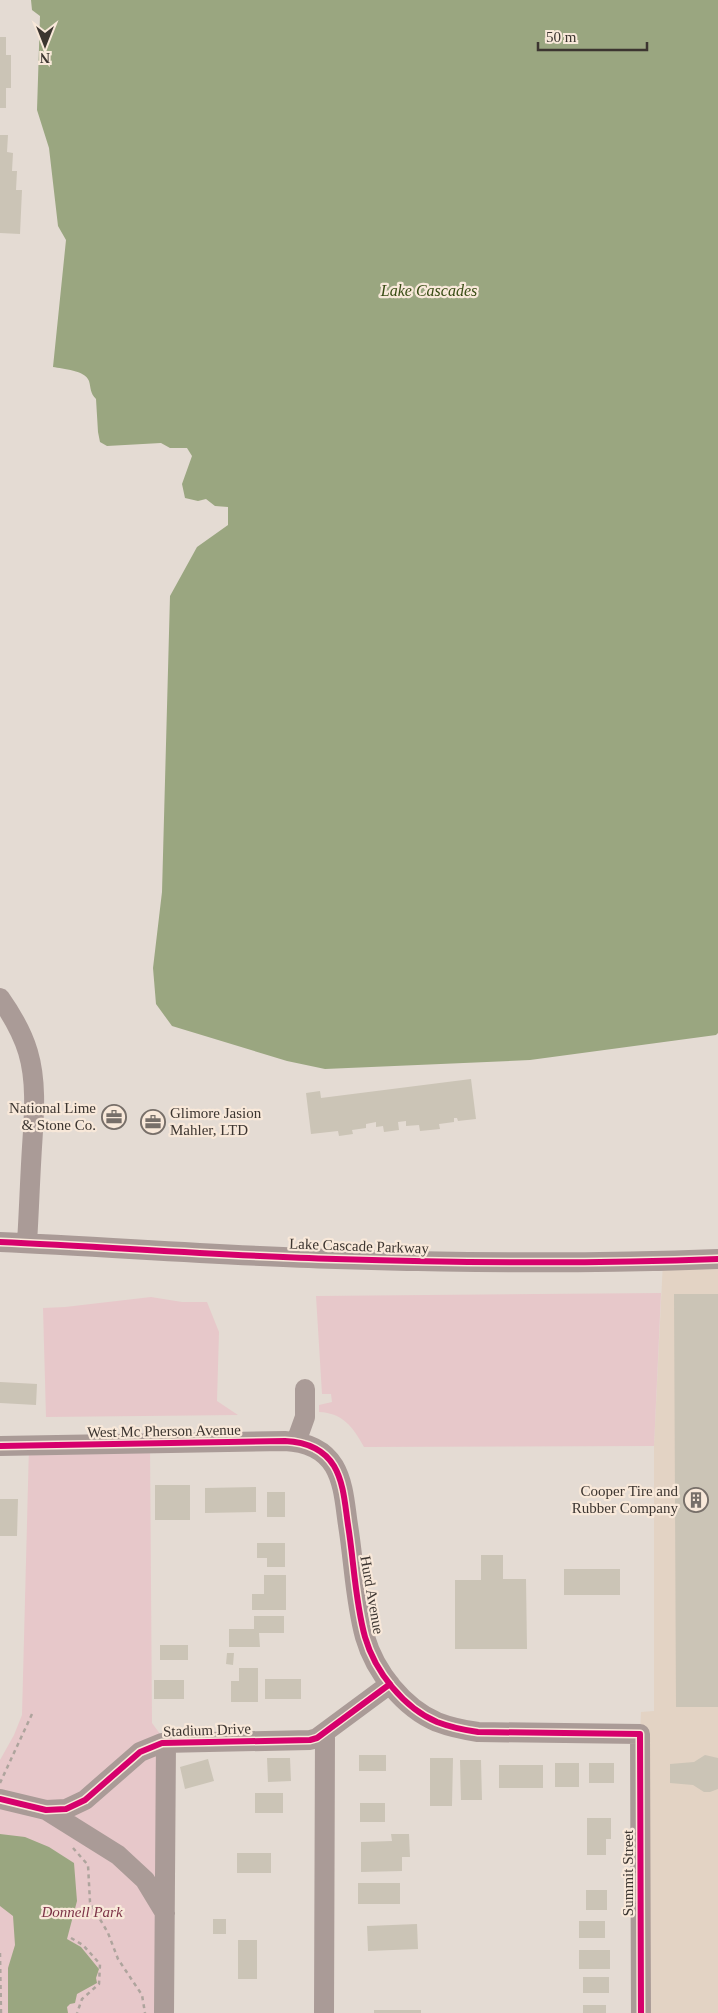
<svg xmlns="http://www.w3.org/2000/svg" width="718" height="2013" font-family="'Times New Roman',serif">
<rect width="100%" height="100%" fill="#e4dbd3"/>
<path fill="#e3d3c4" d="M718,1259V2013H640V1734L641,1712L654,1711V1446L663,1261Z"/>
<path fill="#e7c8ca" d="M661,1293L654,1446L364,1447C353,1427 343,1413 319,1412V1405L332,1402L331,1394H322L316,1296Z
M151,1297L182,1302H207L219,1332L217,1401L238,1415L46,1417L43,1308L65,1307Z
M150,1443L152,1723L166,1742L164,2013H0V1760L14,1735L22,1715L29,1446Z"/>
<path fill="#9aa680" d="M31,0H718V1033L716,1035L530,1060L325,1069L287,1061L172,1026L156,1004L153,968L162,892L170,596L197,547L228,525V507L215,506L206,499L198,501L185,498L182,484L192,456L187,448H170L161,443L107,446L100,442L98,432L96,399C90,393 91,388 89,381C85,370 63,369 53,367L66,240L58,226L49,148L37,110L40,16L32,10Z
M0,1834L25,1837L49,1847L74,1863L77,1901L67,1939L81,1947L99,1969L96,1978L97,1983L77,1994L75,2003L70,2004L67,2007L68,2013H8V1968L15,1945L13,1916L0,1906Z"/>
<path fill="#cbc4b6" d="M0,37H6V55H11V88H6V108H0Z
M0,135H8L7,152L13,153L12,171H17L16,190H22L20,234L0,233Z
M471,1079L476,1119L458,1121L457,1118H454V1122L439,1124L440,1129L420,1131L419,1125L406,1126V1121L398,1122L399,1130L384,1132L383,1126L376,1127V1122L366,1124V1128L352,1130L353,1134L339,1136L338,1131L311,1134L306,1093L320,1091L321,1098Z
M674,1294H718V1707H676Z
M0,1382L37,1384L36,1405L0,1403Z
M155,1485H190V1520H155Z
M256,1487V1512L205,1513V1488Z
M267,1492H285V1517H267Z
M0,1499H18L17,1536H0Z
M257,1543H285V1567H267V1558H257Z
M481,1555H503V1579H526L527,1649H455V1580H481Z
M564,1569H620V1595H564Z
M264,1575H286V1610H252V1594H264Z
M254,1616H284V1633H259L260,1647H229V1629H254Z
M160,1645H188V1660H160Z
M227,1653H234L233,1665L226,1664Z
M239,1668H258V1702H231V1681H239Z
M265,1679H301V1699H265Z
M154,1680H184V1699H154Z
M359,1755H386V1771H359Z
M705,1755L718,1758V1789L710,1792H704L693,1785L670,1783V1764L694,1762Z
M267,1758H290L291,1781L268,1782Z
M430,1758H453L452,1806H430Z
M208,1759L214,1781L185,1789L180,1767Z
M460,1760H481L482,1800H461Z
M555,1763H579V1787H555Z
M589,1763H614V1783H589Z
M499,1765H543V1788H499Z
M255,1793H283V1813H255Z
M360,1803H385V1822H360Z
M587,1818H611V1839H606V1855H587Z
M391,1834H409L410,1857H402V1871L361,1872V1842L392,1841Z
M237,1853H271V1873H237Z
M358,1883H400V1904H358Z
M586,1890H607V1910H586Z
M213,1919H226V1934H213Z
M579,1921H605V1938H579Z
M417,1924L418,1949L368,1951L367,1926Z
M238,1940H257V1979H238Z
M579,1950H610V1969H579Z
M583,1977H609V1993H583Z
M583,2005H606V2013H583Z
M374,2010H421V2013H374Z"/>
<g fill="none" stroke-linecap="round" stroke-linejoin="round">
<path stroke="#aea49d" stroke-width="2.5" stroke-dasharray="4 4" stroke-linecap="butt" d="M0,1783L32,1714
M73,1848L88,1865L90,1902L108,1933L118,1959L142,1995L145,2013
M71,1938L83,1945L100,1964L99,1984L82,1999L77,2013
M0,1953L1,2013"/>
<path stroke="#aa9b97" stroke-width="20" d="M0,998C12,1015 22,1032 28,1052C37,1082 34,1116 32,1147C30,1179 29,1211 27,1243
M0,1242C112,1247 224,1256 336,1259C463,1263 591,1264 718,1259
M296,1442L305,1417V1389
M0,1446L285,1441C305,1442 323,1448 334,1466C344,1483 345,1505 348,1525C354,1562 355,1601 365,1637C375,1672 404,1708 437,1722C450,1727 464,1730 478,1732L640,1734L641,2013
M0,1799L46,1810L66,1809L85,1800L140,1752L162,1743L310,1740L317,1738L390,1684
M46,1810L118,1855L145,1880L165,1913
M164,2013L166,1742
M324,2013L325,1734"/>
<defs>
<path id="cycleway" d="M0,1242C112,1247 224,1256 336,1259C463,1263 591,1264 718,1259
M0,1446L285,1441C305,1442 323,1448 334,1466C344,1483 345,1505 348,1525C354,1562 355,1601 365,1637C375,1672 404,1708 437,1722C450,1727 464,1730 478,1732L640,1734L641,2013
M0,1799L46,1810L66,1809L85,1800L140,1752L162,1743L310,1740L317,1738L390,1684"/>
</defs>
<use href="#cycleway" stroke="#f8e8d9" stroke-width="9"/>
<use href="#cycleway" stroke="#d6006c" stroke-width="6"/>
</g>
<defs>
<symbol id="office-ring" viewBox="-11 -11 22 22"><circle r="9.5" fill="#f8e8d9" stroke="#776f69" stroke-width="1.5"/><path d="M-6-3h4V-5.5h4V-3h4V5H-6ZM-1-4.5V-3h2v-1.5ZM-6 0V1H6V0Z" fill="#776f69"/></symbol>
<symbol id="building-ring" viewBox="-11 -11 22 22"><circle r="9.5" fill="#f8e8d9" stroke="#776f69" stroke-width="1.5"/><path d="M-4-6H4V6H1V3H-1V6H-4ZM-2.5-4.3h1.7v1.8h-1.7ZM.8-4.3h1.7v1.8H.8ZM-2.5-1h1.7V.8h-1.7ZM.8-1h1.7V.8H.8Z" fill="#776f69"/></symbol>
</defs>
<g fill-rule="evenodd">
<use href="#office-ring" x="100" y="1103" width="28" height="28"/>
<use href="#office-ring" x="139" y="1108" width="28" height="28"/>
<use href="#building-ring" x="682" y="1486" width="28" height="28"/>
</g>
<g text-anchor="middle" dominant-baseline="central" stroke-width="4.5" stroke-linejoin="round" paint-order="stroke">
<g font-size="15" fill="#3c3530" stroke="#f8e8d9" text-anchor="end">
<text x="96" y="1108">National Lime<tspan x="96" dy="17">&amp; Stone Co.</tspan></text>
<text x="170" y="1113" text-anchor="start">Glimore Jasion<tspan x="170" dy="17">Mahler, LTD</tspan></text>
<text x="678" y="1491">Cooper Tire and<tspan x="678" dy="17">Rubber Company</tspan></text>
</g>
<g font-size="15" fill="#3c3530" stroke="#f8e8d9">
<text transform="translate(359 1246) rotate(2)">Lake Cascade Parkway</text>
<text transform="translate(164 1431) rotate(-1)">West Mc Pherson Avenue</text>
<text transform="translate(372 1595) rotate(80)">Hurd Avenue</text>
<text transform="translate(207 1730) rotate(-2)">Stadium Drive</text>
<text transform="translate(628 1873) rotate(-90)">Summit Street</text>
</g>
<g font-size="15" font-style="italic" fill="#7d3448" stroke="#f8e8d9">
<text x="82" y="1912">Donnell Park</text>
</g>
<g font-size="16" font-style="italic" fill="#384c14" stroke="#f8e8d9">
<text x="429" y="290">Lake Cascades</text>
</g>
</g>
<g transform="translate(45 45) rotate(180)" stroke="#f8e8d9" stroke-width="4" paint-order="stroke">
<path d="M0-4L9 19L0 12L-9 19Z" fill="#3c3530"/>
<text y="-8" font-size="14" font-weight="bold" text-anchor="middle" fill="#3c3530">N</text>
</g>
<path d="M538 42v8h109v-8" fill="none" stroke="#3c3530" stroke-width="2.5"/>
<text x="546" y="42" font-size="15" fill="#3c3530" stroke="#f8e8d9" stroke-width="4" paint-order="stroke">50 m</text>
</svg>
